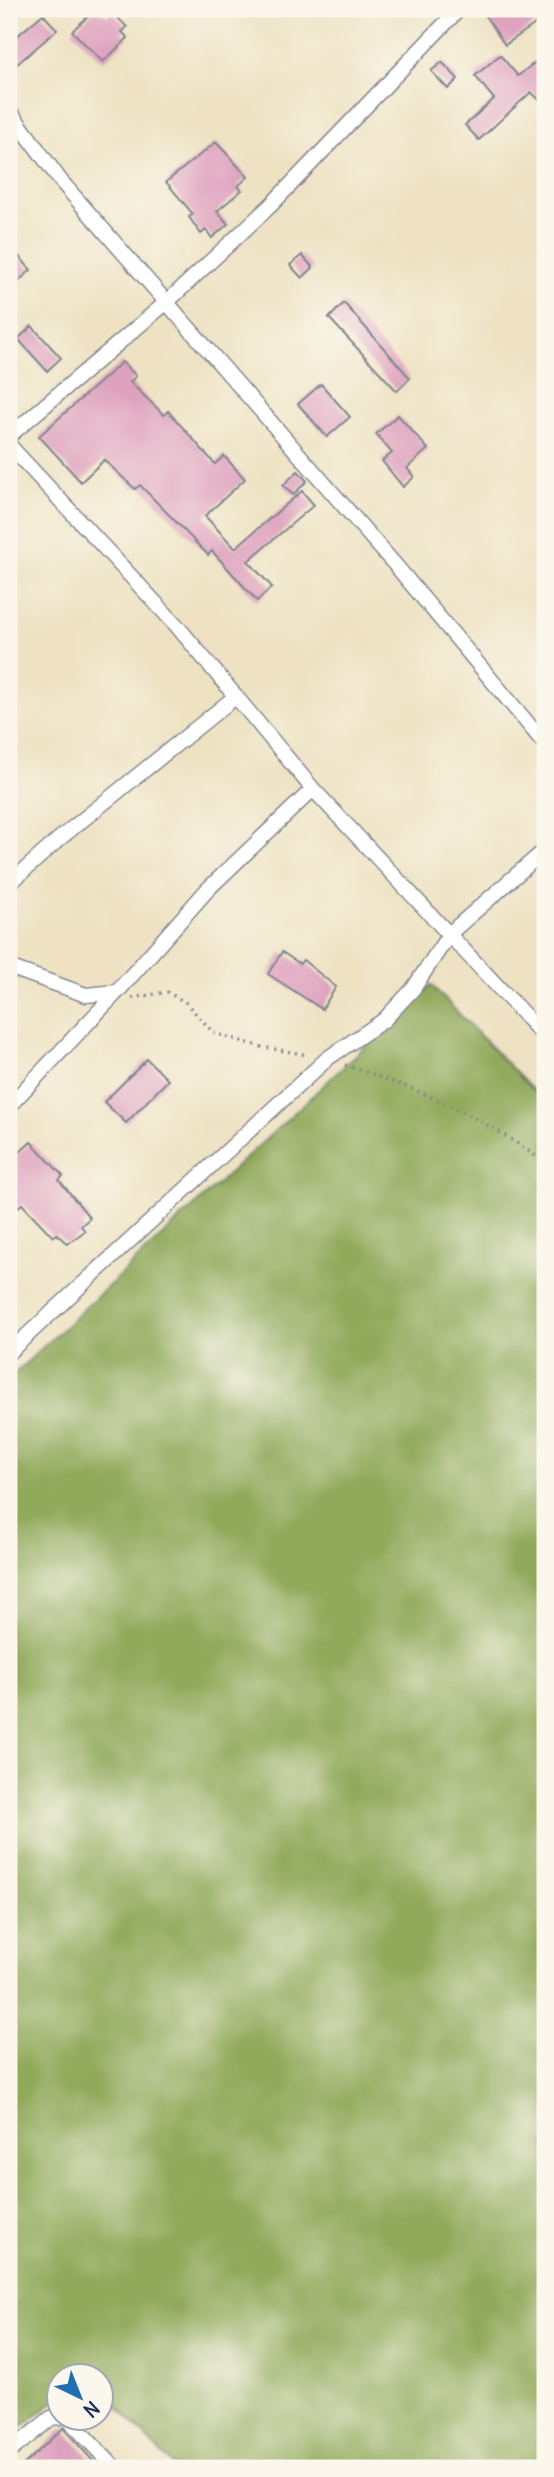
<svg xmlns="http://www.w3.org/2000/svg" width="554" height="2477" font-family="Delius,sans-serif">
<rect width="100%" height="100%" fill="#fbf7ec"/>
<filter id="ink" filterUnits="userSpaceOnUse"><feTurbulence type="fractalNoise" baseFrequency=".0143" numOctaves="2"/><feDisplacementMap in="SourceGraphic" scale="14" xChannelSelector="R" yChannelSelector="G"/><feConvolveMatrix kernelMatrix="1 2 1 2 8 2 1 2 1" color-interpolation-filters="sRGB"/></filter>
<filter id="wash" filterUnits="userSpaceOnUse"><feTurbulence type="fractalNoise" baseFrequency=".00686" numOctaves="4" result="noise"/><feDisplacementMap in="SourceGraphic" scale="28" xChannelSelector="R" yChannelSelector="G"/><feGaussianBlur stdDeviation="1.57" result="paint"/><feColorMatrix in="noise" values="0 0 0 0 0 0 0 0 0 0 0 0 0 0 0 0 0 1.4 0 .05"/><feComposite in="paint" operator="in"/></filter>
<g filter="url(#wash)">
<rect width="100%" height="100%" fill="#eee2c3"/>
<path fill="#90a95a" stroke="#566c5c" stroke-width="2" d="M431,985L545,1103V2468H175L102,2390V2376H60L59,2398L9,2437V1379Z"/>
<g id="blocks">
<path fill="#dea1be" d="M96,9L107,16L112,12L127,27L122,32L128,38L103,62L72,31Z
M492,9H545V17L505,45L484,14Z
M43,14L57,30L9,71V43Z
M545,54V105L531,92L479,140L465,125L494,99L475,76L500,55L518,76Z
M442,62L458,79L448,89L431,71Z
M216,142L248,177L238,186L242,190L217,211L228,224L212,238L206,230L201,234L189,217L193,214L166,182Z
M9,245L31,270L9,290Z
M302,255L313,268L302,278L290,265Z
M344,303L410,378L397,391L329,318Z
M32,326L61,358L47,371L18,339Z
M122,362L136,376L130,382L164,415L168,411L215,464L224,456L245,479L205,516L235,548L302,491L314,505L248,561L272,587L257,601L212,551L208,555L140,485L135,489L104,460L81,482L39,436Z
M321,384L350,417L327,437L298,404Z
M398,415L428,449L407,468L414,477L403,487L382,461L392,453L376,434Z
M298,471L307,481L293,495L283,485Z
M282,952L300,964L303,960L336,987L322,1009L268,974Z
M147,1059L168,1080L126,1123L104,1102Z
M31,1142L63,1176L59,1180L90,1218L81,1226L85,1231L67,1244L57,1234L53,1237L22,1204L15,1210L9,1203V1162Z
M63,2428L94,2462L87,2468H20Z"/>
</g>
</g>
<g filter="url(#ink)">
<use href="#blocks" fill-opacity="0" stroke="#848890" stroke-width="2"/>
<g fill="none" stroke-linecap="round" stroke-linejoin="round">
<defs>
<path id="minor" d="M9,110L60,180L397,567L545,744
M9,436L168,301L271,205L459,9
M9,445L177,626L313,789L545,1037
M9,884L59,839L235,697
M9,967L86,995L117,992
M9,1106L117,992L208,889L313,789
M9,1352L328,1058L384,1020L413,989L450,933L545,850
M67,2418L115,2468
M9,2452L51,2418L60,2417"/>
</defs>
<use href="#minor" stroke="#848890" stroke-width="17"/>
<path stroke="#848890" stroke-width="3.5" stroke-dasharray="2 5" stroke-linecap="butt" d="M132,998L167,992L185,1002L214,1033L262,1047L308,1055
M345,1065C423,1091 479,1114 545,1163"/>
<use href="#minor" stroke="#fff" stroke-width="14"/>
</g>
</g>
<rect width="554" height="2477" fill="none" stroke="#fbf7ec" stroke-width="35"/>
<g transform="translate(80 2397) rotate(137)"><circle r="33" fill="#fbf7ec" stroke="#a1a7b3" stroke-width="2"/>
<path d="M0-5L12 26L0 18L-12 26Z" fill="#1f6fb2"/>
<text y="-10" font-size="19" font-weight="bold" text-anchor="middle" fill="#1b2f5e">N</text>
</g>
</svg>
